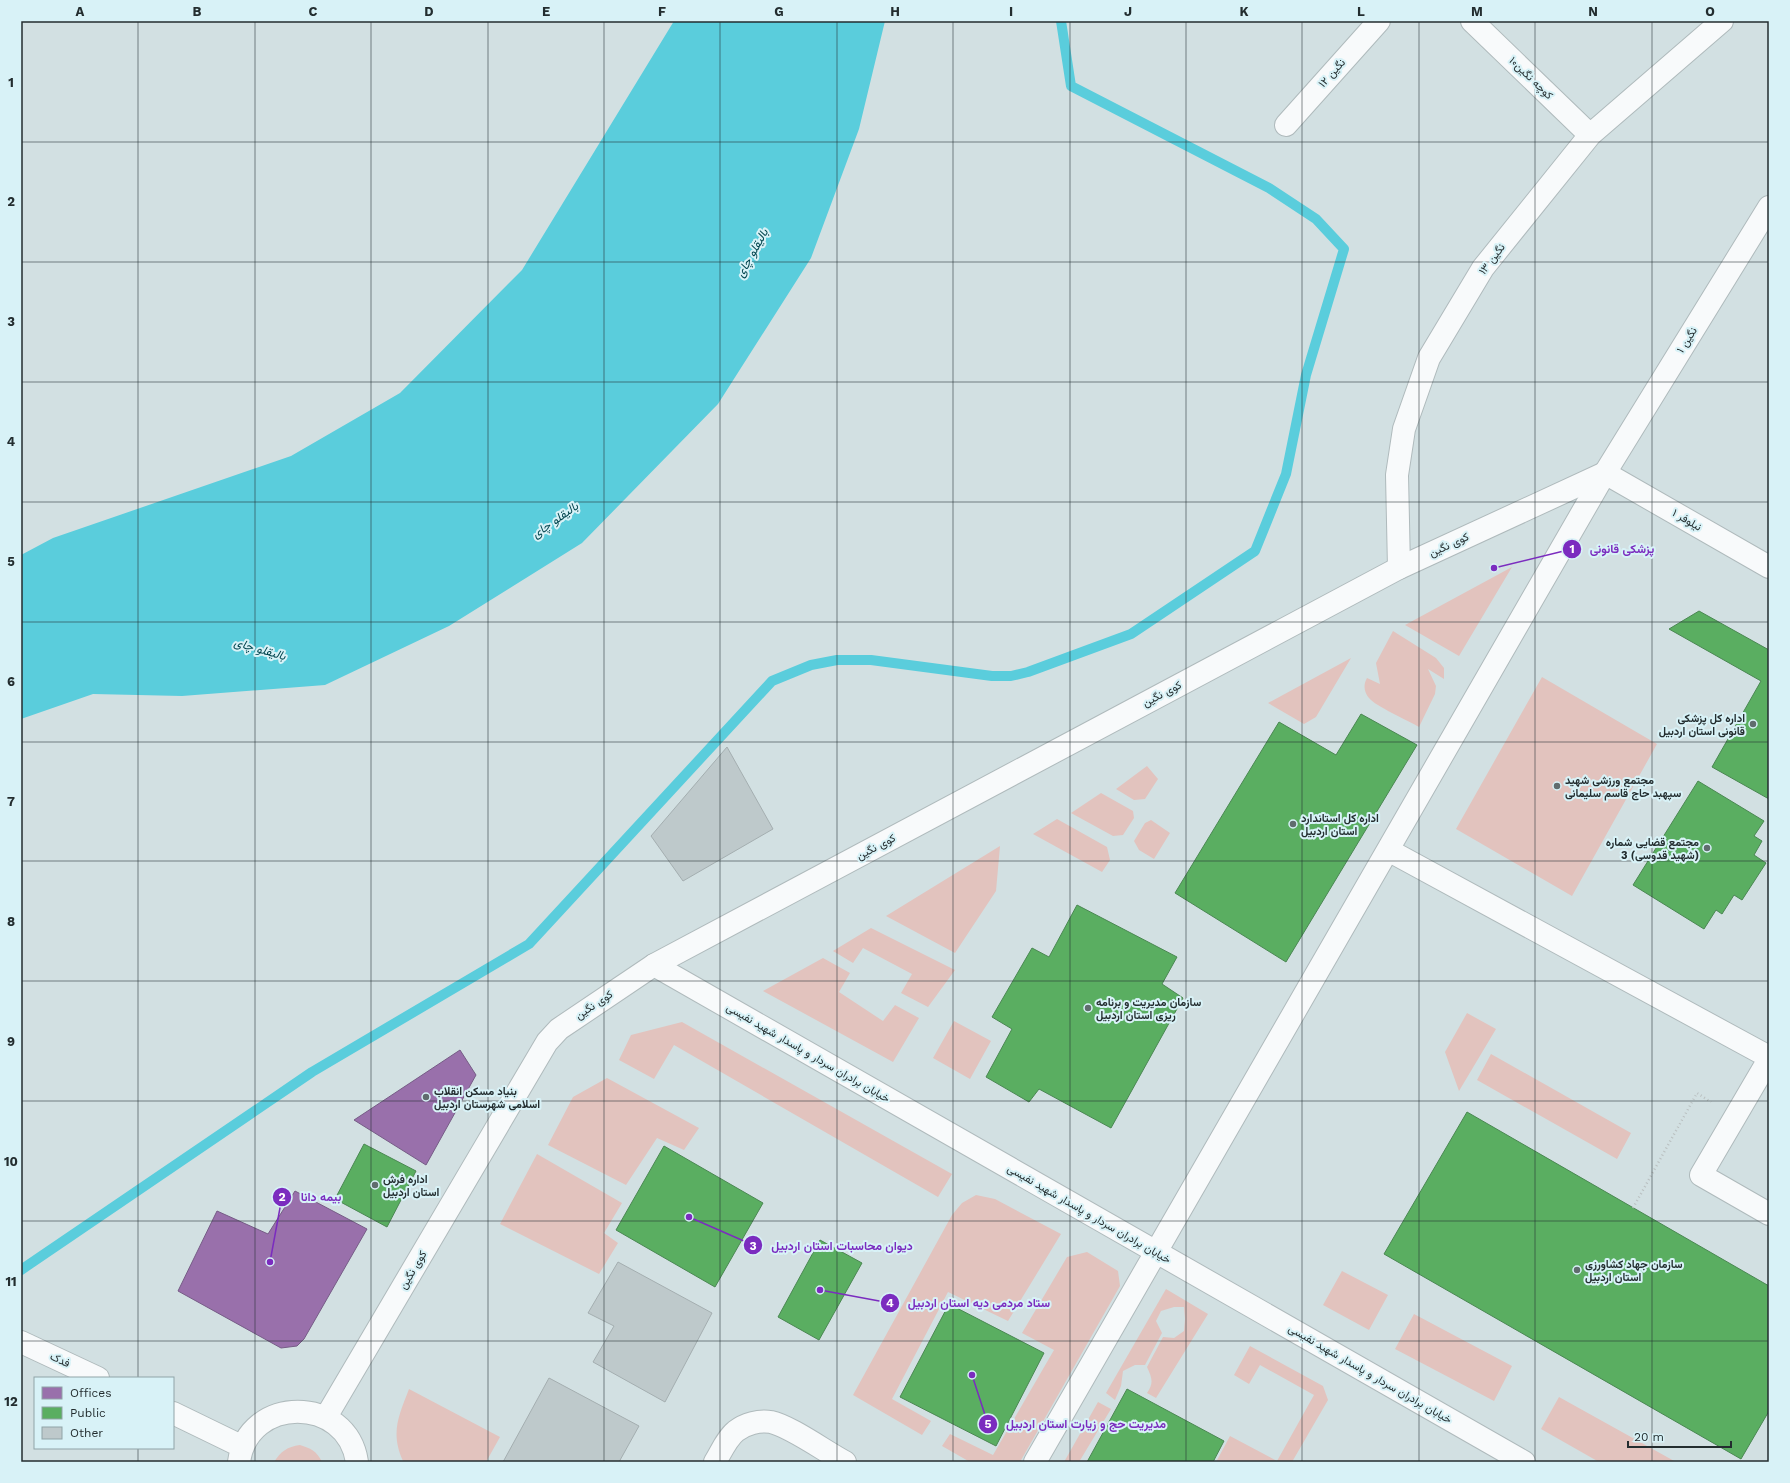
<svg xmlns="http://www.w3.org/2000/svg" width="1790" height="1483" font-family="'Work Sans',Vazirmatn,sans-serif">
<rect width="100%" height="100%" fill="#d2e0e2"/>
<path fill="#e2c3be" d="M1512,567L1459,656L1405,625Z
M1393,631L1436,658L1444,668V679L1428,669L1436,686L1435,694L1419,727C1409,721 1375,706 1369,698C1364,692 1363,685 1367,678L1380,684L1376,663Z
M1351,658L1316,717L1304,724L1268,703Z
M1542,677L1657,744L1572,896L1456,829Z
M1147,766L1158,779L1145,799L1134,800L1116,789Z
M1101,793L1133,811L1134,818L1123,835L1113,836L1071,813Z
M1057,819L1107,847L1110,860L1102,872L1033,834Z
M1151,820L1170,833L1154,859L1139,850L1134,841L1145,823Z
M1000,846L996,891L955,953L886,916Z
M871,928L955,970L928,1007L901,993L912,974L863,948L853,963L833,951Z
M823,958L850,973L839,992L883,1021L895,1005L919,1018L893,1062L763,991Z
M1467,1013L1496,1029L1459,1091L1445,1052Z
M954,1021L991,1041L970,1079L933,1058Z
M682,1022L952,1174L938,1197L674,1045L654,1079L619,1060L631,1035Z
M1491,1054L1631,1133L1617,1159L1477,1080Z
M607,1078L699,1128L684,1150L657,1138L626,1185L548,1145L573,1097Z
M537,1154L622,1203L604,1233L618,1243L599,1274L500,1224Z
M976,1195L995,1199L1061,1234L1008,1321L948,1292L892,1399L931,1421L922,1435L853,1395L952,1215L962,1203Z
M1087,1252L1118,1271L1120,1286L1020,1462H970L942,1446L950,1434L993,1455L1054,1350L1022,1333L1067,1257Z
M1342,1271L1388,1295L1369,1330L1323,1305Z
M1166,1289L1208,1314L1156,1398L1147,1393C1154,1383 1152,1378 1147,1367L1163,1337L1174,1338L1184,1331L1185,1319L1184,1307H1174L1161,1311L1156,1321L1162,1333L1145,1365H1135L1123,1371L1121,1386L1115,1400L1106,1393Z
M1414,1314L1512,1366L1494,1401L1395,1349Z
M1250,1346L1323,1386L1328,1400L1292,1462H1216L1230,1436L1277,1461L1314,1395L1260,1365L1249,1384L1234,1375Z
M409,1389L500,1437L486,1462L403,1461C390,1433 399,1415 409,1389Z
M1559,1397L1676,1462H1599L1541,1429Z
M1098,1402L1111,1409L1079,1462H1064Z
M300,1445C310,1448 317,1451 322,1462H274C281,1451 287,1447 300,1445Z"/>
<path fill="#5acddc" d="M674,21H885L859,129L811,258L718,404L582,543L449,626L325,685L182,696L93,694L21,719V555L53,538L291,456L400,393L522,270Z"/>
<path fill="#9970ab" stroke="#765c86" d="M460,1050L476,1075L426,1165L354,1120Z
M295,1191L367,1229L304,1339L297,1346L281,1348L178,1291L217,1211L268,1234Z"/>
<path fill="#5aae61" stroke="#4a8752" d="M1699,611L1769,650V799L1712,767L1761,681L1669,629Z
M1361,714L1417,745L1286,962L1175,893L1279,722L1336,755Z
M1698,781L1764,821L1754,836L1762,841L1754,855L1766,863L1742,900L1734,895L1722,914L1716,910L1704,929L1633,885Z
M1077,905L1177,957L1162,984L1183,998L1111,1128L1039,1089L1029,1102L986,1077L1012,1029L992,1017L1032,948L1049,957Z
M1467,1112L1769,1286V1411L1741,1459L1384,1254Z
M364,1144L416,1171L387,1227L335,1199Z
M664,1146L763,1203L715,1287L616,1230Z
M820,1240L862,1263L819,1340L778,1317Z
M949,1304L1044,1353L996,1446L900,1397Z
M1127,1389L1224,1441L1213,1462H1087Z"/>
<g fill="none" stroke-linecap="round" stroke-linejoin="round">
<path stroke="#5acddc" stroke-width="10" d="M21,1270L312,1072L529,944L772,681L811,665L837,660H871L992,676H1011L1028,672L1131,634L1255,551L1286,474L1306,375L1344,249L1316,219L1269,188L1071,86L1061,21"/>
</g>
<path fill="#bec9cb" stroke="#a4aeb0" d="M727,747L773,829L683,881L651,836Z
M618,1262L712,1313L665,1402L593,1362L614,1326L588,1313Z
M549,1378L639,1426L619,1462H503Z"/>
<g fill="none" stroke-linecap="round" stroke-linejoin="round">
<defs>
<path id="street" d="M1472,21L1590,135
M1286,125L1379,21
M1399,568L1397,475L1404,429L1429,358L1483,268L1590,135L1722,21
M1388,850L1769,1057
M654,965L1524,1462
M1769,1059L1701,1175L1769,1214
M1035,1462L1605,473L1769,207"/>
<path id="secondary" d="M21,1342L98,1378
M173,1413L243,1447
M326,1417L547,1042L559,1029L654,965L1399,568L1605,473L1769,567
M239,1462C248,1395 347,1395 357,1462
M715,1462C721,1452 727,1438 736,1431C745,1424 759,1420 771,1422C790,1426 826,1452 845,1462"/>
</defs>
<use href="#street" stroke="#afbabc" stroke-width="24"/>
<use href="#secondary" stroke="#afbabc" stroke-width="24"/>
<path stroke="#bac0c1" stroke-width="2.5" stroke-dasharray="1 3" stroke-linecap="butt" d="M1633,1208L1697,1093L1711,1102"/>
<use href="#street" stroke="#f8fafb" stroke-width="22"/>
<use href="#secondary" stroke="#f8fafb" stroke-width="22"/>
</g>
<path fill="none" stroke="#232d2f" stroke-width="1" stroke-opacity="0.55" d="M138,21V1378M255,21V1462M371,21V1462M488,21V1462M604,21V1462M720,21V1462M837,21V1462M953,21V1462M1070,21V1462M1186,21V1462M1302,21V1462M1419,21V1462M1535,21V1462M1652,21V1462M21,142H1769M21,262H1769M21,382H1769M21,502H1769M21,622H1769M21,742H1769M21,861H1769M21,981H1769M21,1101H1769M21,1221H1769M21,1341H1769M138,1448V1462"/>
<g fill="#606c6e" stroke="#d8f2f7" stroke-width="1.5">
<circle cx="1753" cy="724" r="4"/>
<circle cx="1557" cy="786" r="4"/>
<circle cx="1293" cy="824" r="4"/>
<circle cx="1707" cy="848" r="4"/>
<circle cx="1088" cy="1008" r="4"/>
<circle cx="426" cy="1097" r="4"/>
<circle cx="375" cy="1185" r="4"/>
<circle cx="1577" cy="1270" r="4"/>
</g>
<g text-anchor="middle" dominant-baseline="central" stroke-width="4" stroke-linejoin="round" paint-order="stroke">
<g font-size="11" fill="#232d2f" stroke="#d8f2f7">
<text transform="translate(1332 73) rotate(-48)">نگین ۱۲</text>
<text transform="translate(1531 78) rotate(44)">کوچه نگین۱۰</text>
<text transform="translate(1492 259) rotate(-53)">نگین ۱۳</text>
<text transform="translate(1687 340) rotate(-58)">نگین ۱</text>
<text transform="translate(1687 520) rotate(30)">نیلوفر ۱</text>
<text transform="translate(1449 545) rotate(-25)">کوی نگین</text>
<text transform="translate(1162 694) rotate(-28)">کوی نگین</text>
<text transform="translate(876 847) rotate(-28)">کوی نگین</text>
<text transform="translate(594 1005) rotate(-34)">کوی نگین</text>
<text transform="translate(808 1053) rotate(30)">خیابان برادران سردار و پاسدار شهید نفیسی</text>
<text transform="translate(1089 1214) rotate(30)">خیابان برادران سردار و پاسدار شهید نفیسی</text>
<text transform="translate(413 1270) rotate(-59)">کوی نگین</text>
<text transform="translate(60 1360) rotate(25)">فدک</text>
<text transform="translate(1370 1374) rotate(30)">خیابان برادران سردار و پاسدار شهید نفیسی</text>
</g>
<g font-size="11" font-weight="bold" fill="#232d2f" stroke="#d8f2f7" text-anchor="start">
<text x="1745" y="718" text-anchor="end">اداره کل پزشکی<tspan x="1745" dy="13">قانونی استان اردبیل</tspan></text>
<text x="1565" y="780">مجتمع ورزشی شهید<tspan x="1565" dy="13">سپهبد حاج قاسم سلیمانی</tspan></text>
<text x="1301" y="818">اداره کل استاندارد<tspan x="1301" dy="13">استان اردبیل</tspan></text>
<text x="1699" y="842" text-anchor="end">مجتمع قضایی شماره<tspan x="1699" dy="13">3 (شهید قدوسی)</tspan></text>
<text x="1096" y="1002">سازمان مدیریت و برنامه<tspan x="1096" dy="13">ریزی استان اردبیل</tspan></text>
<text x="434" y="1091">بنیاد مسکن انقلاب<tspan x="434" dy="13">اسلامی شهرستان اردبیل</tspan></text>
<text x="383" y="1179">اداره فرش<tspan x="383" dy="13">استان اردبیل</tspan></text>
<text x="1585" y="1264">سازمان جهاد کشاورزی<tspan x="1585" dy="13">استان اردبیل</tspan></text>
</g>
<g font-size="12" font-style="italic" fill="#00444d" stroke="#d8f2f7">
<text transform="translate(752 253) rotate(-61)">بالیقلو چای</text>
<text transform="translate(555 520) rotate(-35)">بالیقلو چای</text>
<text transform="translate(260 649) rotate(16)">بالیقلو چای</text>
</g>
</g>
<path fill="none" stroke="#7b2cbf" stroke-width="1.5" d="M1494 568L1572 549M270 1262L282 1197M689 1217L753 1245M820 1290L890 1303M972 1375L988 1424"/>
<g fill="#7b2cbf" stroke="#d8f2f7" stroke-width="1.5">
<circle cx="1494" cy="568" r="4"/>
<circle cx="270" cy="1262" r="4"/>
<circle cx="689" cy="1217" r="4"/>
<circle cx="820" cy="1290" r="4"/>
<circle cx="972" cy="1375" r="4"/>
<circle cx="1572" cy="549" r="10"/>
<circle cx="282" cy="1197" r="10"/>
<circle cx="753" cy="1245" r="10"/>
<circle cx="890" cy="1303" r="10"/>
<circle cx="988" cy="1424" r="10"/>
</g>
<g font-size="12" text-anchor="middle" font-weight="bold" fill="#fff">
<text x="1572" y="553">1</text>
<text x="282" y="1201">2</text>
<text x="753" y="1250">3</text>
<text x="890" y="1307">4</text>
<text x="988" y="1428">5</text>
</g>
<g font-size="12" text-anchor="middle" font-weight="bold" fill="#7b2cbf" stroke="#d8f2f7" stroke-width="4" stroke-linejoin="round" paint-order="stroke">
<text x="1622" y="553">پزشکی قانونی</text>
<text x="321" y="1201">بیمه دانا</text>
<text x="842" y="1250">دیوان محاسبات استان اردبیل</text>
<text x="979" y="1307">ستاد مردمی دیه استان اردبیل</text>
<text x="1086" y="1428">مدیریت حج و زیارت استان اردبیل</text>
</g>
<rect width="1790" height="1483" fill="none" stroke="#d8f2f7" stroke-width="44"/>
<rect x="34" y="1377" width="140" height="72" fill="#d8f2f7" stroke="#90a3a7"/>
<rect x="42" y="1387" width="20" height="12" fill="#9970ab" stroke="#90a3a7"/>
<text x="70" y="1397" font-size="12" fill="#232d2f">Offices</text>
<rect x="42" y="1407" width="20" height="12" fill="#5aae61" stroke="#90a3a7"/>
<text x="70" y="1417" font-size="12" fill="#232d2f">Public</text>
<rect x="42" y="1427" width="20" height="12" fill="#bec9cb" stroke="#90a3a7"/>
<text x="70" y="1437" font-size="12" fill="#232d2f">Other</text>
<path d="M1628 1441v6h103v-6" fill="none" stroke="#232d2f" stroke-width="2"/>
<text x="1634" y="1441" font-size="12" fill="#232d2f" stroke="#d8f2f7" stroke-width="3" paint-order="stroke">20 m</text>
<rect x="22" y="22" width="1746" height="1439" fill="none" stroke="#232d2f" stroke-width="1.5"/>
<g font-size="13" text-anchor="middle" font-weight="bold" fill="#232d2f">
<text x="80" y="16">A</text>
<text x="197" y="16">B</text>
<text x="313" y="16">C</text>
<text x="429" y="16">D</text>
<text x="546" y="16">E</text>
<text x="662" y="16">F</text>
<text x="779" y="16">G</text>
<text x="895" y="16">H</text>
<text x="1011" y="16">I</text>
<text x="1128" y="16">J</text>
<text x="1244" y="16">K</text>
<text x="1361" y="16">L</text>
<text x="1477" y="16">M</text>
<text x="1593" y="16">N</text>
<text x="1710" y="16">O</text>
<text x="11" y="87">1</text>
<text x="11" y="206">2</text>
<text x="11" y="326">3</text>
<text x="11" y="446">4</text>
<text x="11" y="566">5</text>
<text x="11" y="686">6</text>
<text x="11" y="806">7</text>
<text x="11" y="926">8</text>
<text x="11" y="1046">9</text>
<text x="11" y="1166">10</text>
<text x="11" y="1286">11</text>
<text x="11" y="1406">12</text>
</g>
</svg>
